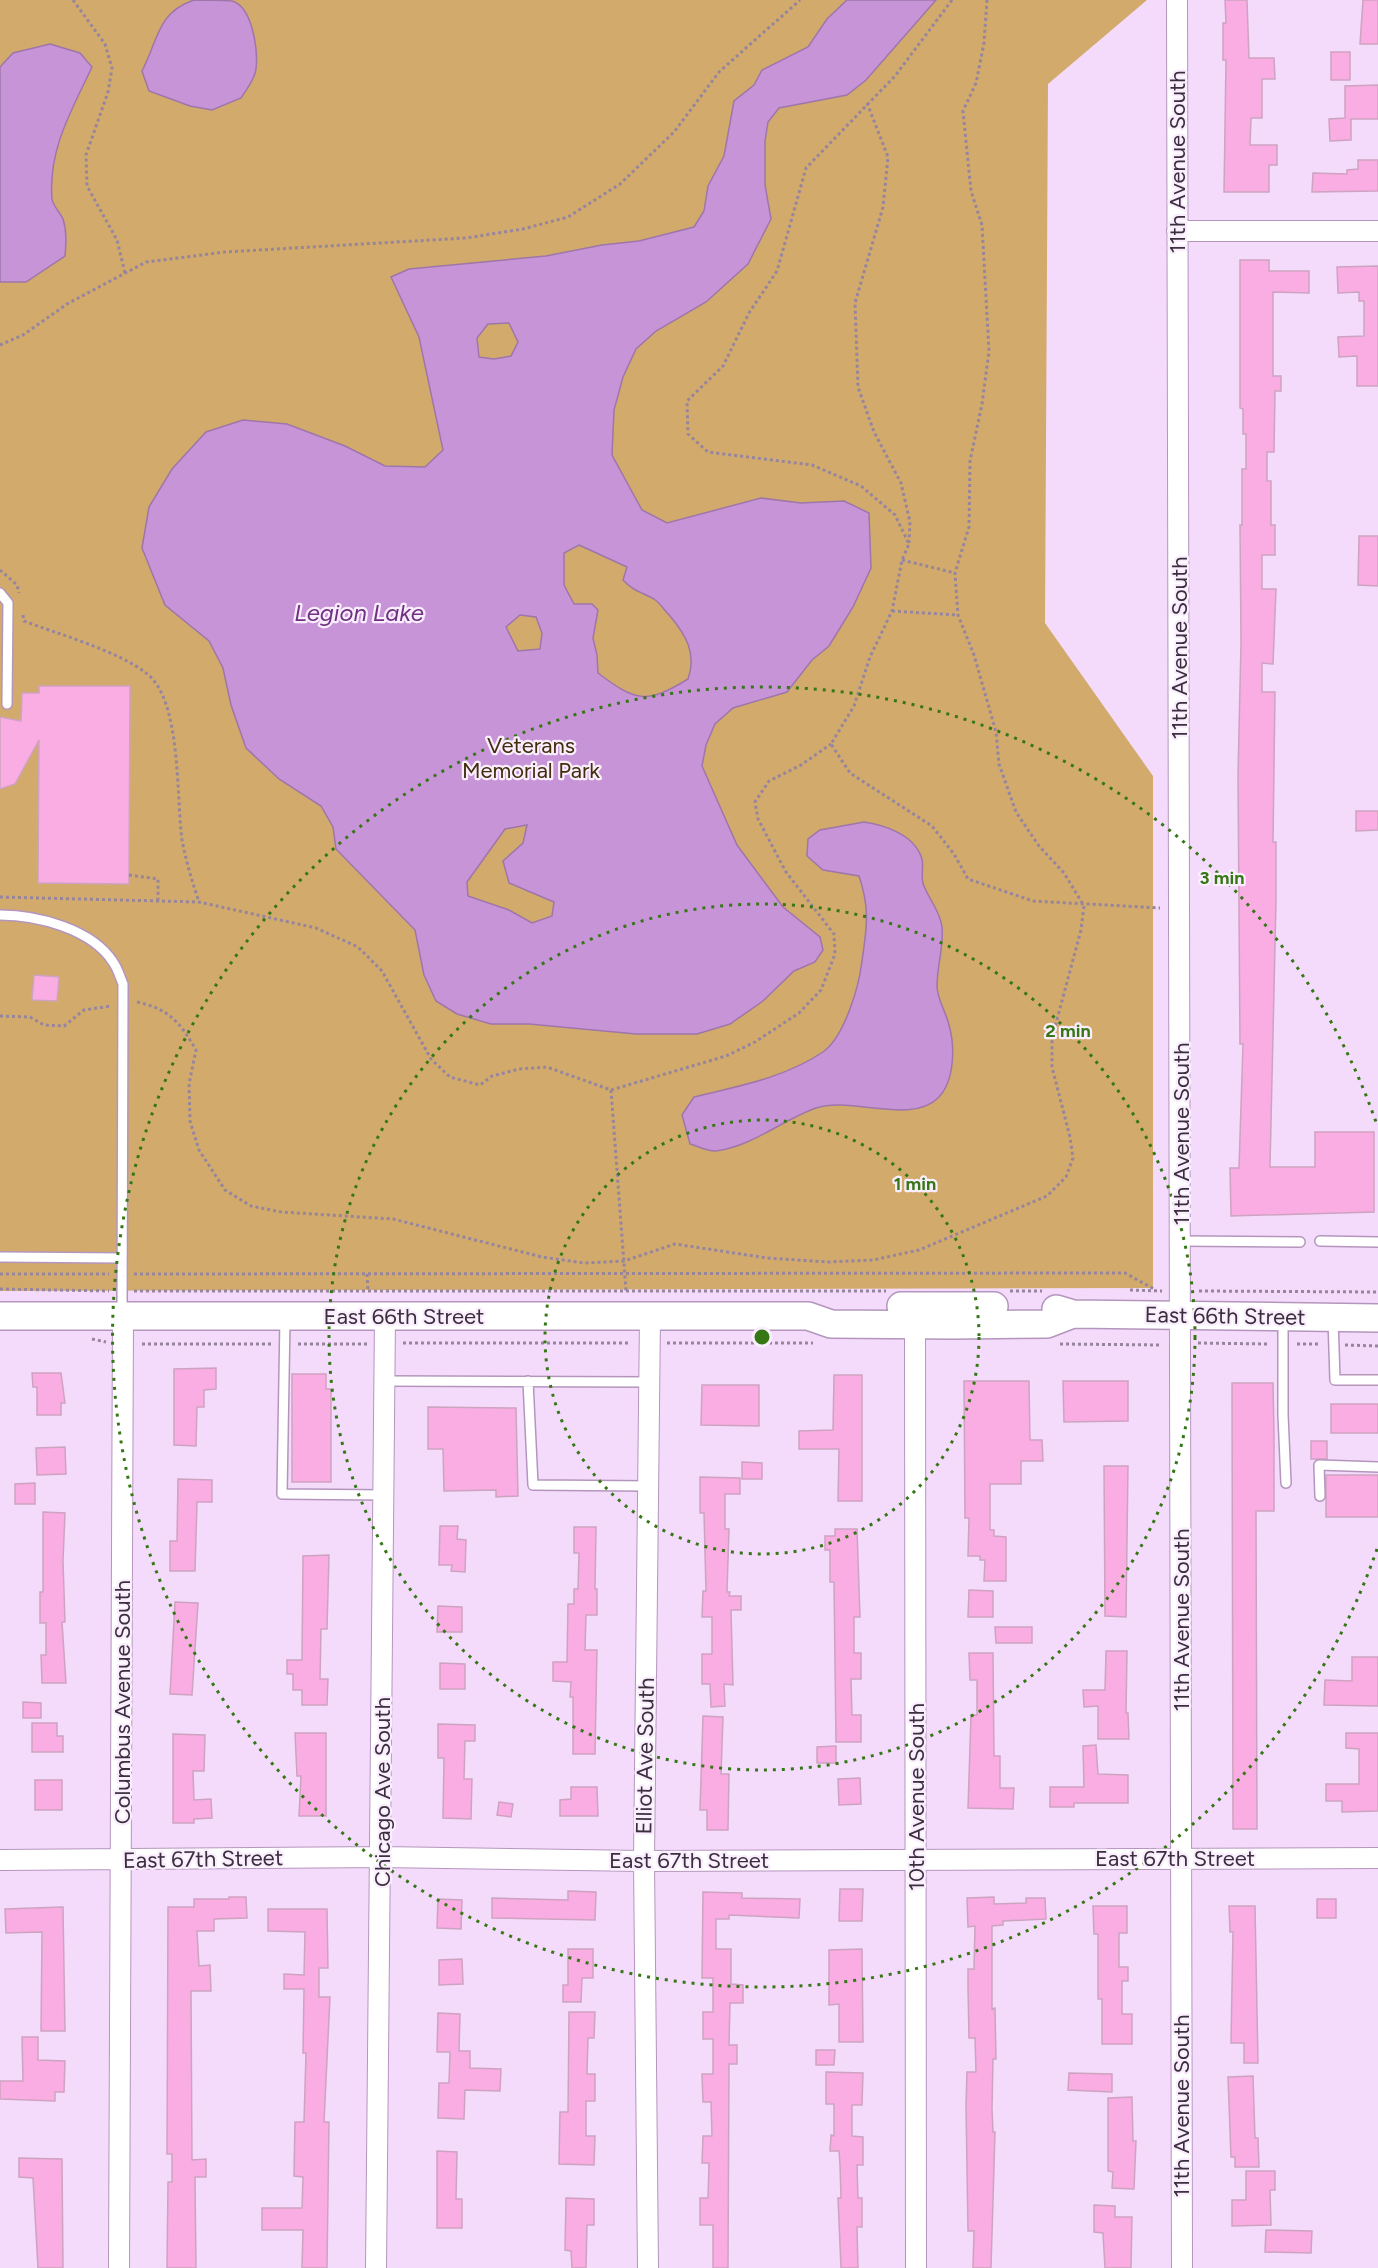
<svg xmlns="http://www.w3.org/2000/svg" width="1378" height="2268" font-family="Figtree,sans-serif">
<rect width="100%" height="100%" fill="#f4dbfc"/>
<path fill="#d2ab6c" d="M0,0H1147L1048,84L1045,623L1153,776V1288L0,1291Z"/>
<path fill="#c894d8" stroke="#9e76aa" stroke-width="1.5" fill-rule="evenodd" d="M194,0C206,0 222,0 232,1C253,7 258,51 256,69C255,79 246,90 241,98L212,110L190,106L149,91L142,71C158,41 157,12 194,0Z
M847,0H936L866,80L847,95L779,108L768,122L765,141V185L771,219L748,264L706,302L656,331L636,349L623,377L614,410L612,455L642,510L667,523L761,498L801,503L844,501L869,513L871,568L853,607L829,646L812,660L787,692L733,708L715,724L706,745L702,766L737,845L783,907L820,937L823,950L815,962L794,971L763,1001L730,1024L697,1034H636L529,1024H491L457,1014L436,1001L424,975L415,930L336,849L333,827L321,806L279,779L246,748L231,705L223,668L209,641L165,605L142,548L149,507L172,469L206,432L243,420L287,424L345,446L385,466L425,467L443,450L419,337L391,277L409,269L546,256L602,245L639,241L694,227L704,211L708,186L724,156L734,101L754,85L762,70L808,47L827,19ZM509,323L518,342L511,356L494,359L479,357L477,338L488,324ZM579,545L627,567L623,580C633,591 641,592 654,599C660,603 665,611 670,616C686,635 697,654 688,679C646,705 635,701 598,673L597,655L593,638L598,610L592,604H574L564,585V553ZM520,615L536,617L542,633L540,649L518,651L506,627ZM527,825L523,843L503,861L509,883L554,902L552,916L532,923L509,910L468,896L467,882L505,829Z
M50,44L80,53L92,67C72,110 48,149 52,199C53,206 60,212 63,219C67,231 66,244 65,256L26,282H0V67L13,53Z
M864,822C885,825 915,835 922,859C924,868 920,878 924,886C929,899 941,913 942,927C944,946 937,966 937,986C937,999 946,1012 949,1025C955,1046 955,1081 938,1098C911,1125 850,1096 816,1108C782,1120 753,1146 716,1151C708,1152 698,1146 690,1144L682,1115L694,1097C739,1086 784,1078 823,1052C845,1036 859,986 862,961C867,927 870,908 859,876L823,870L807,856L808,839L820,830Z"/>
<path fill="#f9ade3" stroke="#cea3c1" stroke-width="1.5" d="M1225,0H1247L1249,58H1274L1275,79H1262V118H1251L1250,145H1277V165H1269V192H1224L1226,60H1223V23H1226Z
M1363,0H1378V44H1360Z
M1331,52H1350V80H1331Z
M1378,85V119H1351V140L1330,141L1329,119L1345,118V86Z
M1358,160H1378V191L1312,192L1313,173L1347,174V170L1358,169Z
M1240,260H1269V271H1309V293L1273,292V376H1281V391H1275L1274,452H1267V481H1271V525H1275V555H1262V589H1276L1273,664L1262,663V692H1275L1273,842H1276V901L1270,1167H1315V1132H1374V1212L1231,1216L1230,1168H1239L1243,1044H1240L1238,775L1241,643L1240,525H1242V469H1246V434H1243V409L1240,408Z
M1378,266V386H1357V356L1339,357L1338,337L1364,336V301H1359V292L1338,293L1337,267Z
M1359,536H1378V586L1358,585Z
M39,686H130L129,884L38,883L39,740L15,784L0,789V717L21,721L22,693H39Z
M1356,811H1378V830L1356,831Z
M34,975L59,977L57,1001L32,1000Z
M216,1368V1389L204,1390V1407H197L196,1446L174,1445V1369Z
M32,1373H61L65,1403H61V1415H37V1387H33Z
M292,1374H326V1389H331V1482H292Z
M834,1375H862V1501H838L839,1449H799V1431L833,1430Z
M964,1381H1029L1030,1440H1042L1043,1461H1021V1484H990V1530H994V1536L1006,1537V1581H984L985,1560H980V1556H968L969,1518H965Z
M1063,1381H1128V1421L1064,1422Z
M1232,1383H1273L1274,1434V1511H1256L1257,1829H1233Z
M702,1385H759V1426L701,1425Z
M1331,1404H1378V1433H1331Z
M428,1407L516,1408L518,1496L496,1497V1490L444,1491L443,1449H428Z
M1311,1441H1327V1459H1311Z
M65,1447L66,1474L37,1475L36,1448Z
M742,1462L762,1463V1479H742Z
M1104,1466H1128L1126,1617L1105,1616Z
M1326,1475H1378V1517H1326Z
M700,1477L740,1478V1494H725V1529H729L727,1592H730L729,1596H741V1610H731L733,1685L724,1684L725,1706L711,1707L710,1684H702V1654H712V1617H702L703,1591H706L704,1513H700Z
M178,1479L212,1480V1502H197L195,1571H170V1541H177Z
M35,1483V1504H15V1484Z
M43,1512L65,1513L63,1561L65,1622H62L66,1683H42L41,1655H46V1623H40V1592H43Z
M440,1526H458L457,1539L466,1540L465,1572L451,1571L452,1565H439Z
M574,1527H596L595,1589H597V1615H586L585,1650H597L595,1754H573V1697H570L571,1682L553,1681V1662H567L568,1604H574V1589H578L579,1553H574Z
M835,1529H857L860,1617H854V1653H861V1679H851L852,1715H861V1742H836L834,1582H830V1550H825V1536H835Z
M329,1555L327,1629H321L320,1679H328L327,1705H302V1690H293V1674H287V1660H302L303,1556Z
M969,1590L993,1591V1617H968Z
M175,1602L198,1603L192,1695L170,1694Z
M438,1606L462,1607V1632H437Z
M995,1627H1032V1643H996Z
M1106,1651H1127L1126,1713H1128L1129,1739H1098V1706L1084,1707L1083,1690H1105Z
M969,1653H993L994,1756H1000V1788H1014L1013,1809L968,1808L971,1715H977V1680H970Z
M1352,1657H1378V1706L1324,1705L1325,1680L1352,1681Z
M440,1663L465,1664V1689H440Z
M23,1702L41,1703V1718H23Z
M703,1716L723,1717L721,1774H729L728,1830H707V1810H700Z
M32,1723H57V1736H63V1752H32Z
M438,1724L475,1725V1741H465L464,1779H472L471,1819L443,1818L444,1758H438Z
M295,1733H326V1816H299L301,1776H297Z
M1346,1733H1378V1811L1342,1812V1801H1326V1784H1359V1749L1346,1748Z
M173,1734L205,1735L204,1771H193L194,1800L211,1799L212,1818L194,1819V1823H173Z
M1096,1745L1098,1774L1128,1775V1803H1074V1807H1050V1787H1084L1083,1746Z
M836,1746V1763H817V1747Z
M860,1778L861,1804L839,1805L838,1779Z
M35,1780H62V1810H35Z
M571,1787H597L598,1816H560V1800L571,1799Z
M499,1802L513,1804L511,1817L497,1815Z
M840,1889H863L862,1921H839Z
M568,1891L596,1892L595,1920L492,1918V1898L568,1900Z
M703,1892L742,1893V1898L800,1899L799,1918L729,1915V1919H716V1949H731V1984L743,1985V2003H730L729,2045H737V2064H729L728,2268H713V2225H700V2198H708L709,2163H702L703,2136H712L711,2102H703L702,2074H713V2039H703V2012H713V1978H702Z
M229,1897H246L247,1918L214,1919V1931H197L199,1966L210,1965L211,1991H191L192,2160L206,2159V2177H195L196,2268H167L168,2182H172V2154H167L168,1907H194V1899H229Z
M994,1897V1904L1026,1903V1898H1045L1046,1919L1003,1921V1925L992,1926V2009L995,2008L996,2059H993L992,2108L993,2132H995L991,2268H973L974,2231H968L966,2106L967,2072H976L975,2038H969L968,1988V1969H974L975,1926L968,1927L967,1898Z
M438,1899L462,1900L461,1929L437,1928Z
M1317,1899H1336V1918H1317Z
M1093,1906H1127V1933H1119V1967H1128V1981H1122V2014H1132V2044H1102V1999H1098V1934H1094Z
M1229,1906H1255L1258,2063H1244V2043H1231L1233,1932H1230Z
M63,1907L65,2031H41L42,1932L6,1933L5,1909Z
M268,1909H327L328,1968H319V1997H330L324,2122H329L327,2268H302L303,2230H262V2208H302L303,2177L294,2176L295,2122H304L306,2053H303L304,1989H284V1974L304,1975L305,1932L268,1931Z
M568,1949H593V1978H582L581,2002H563V1985H568Z
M862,1949L863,2042H839V2004L829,2005V1950Z
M462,1959L463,1984L439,1985V1960Z
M569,2012H595L594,2038H588L587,2074H595V2101H586V2136H595L594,2165L559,2164L560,2112H568Z
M438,2013L460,2014L459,2051H470V2068L501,2069L500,2091L465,2090L464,2119L438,2118L439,2083H449L450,2052H437Z
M22,2037H38V2060L65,2061L64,2092H55V2101L0,2099V2081H23Z
M816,2050H835L834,2065H816Z
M826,2072L863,2073L862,2105H852V2136L863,2137V2165H857L858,2198H862V2227H857L858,2268H841L838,2198H841L840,2165L839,2151H830L831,2135L834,2136V2104H826Z
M1069,2073L1112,2074V2092L1068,2090Z
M1253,2076L1255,2138H1258L1259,2167H1235V2157H1231L1228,2077Z
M1132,2097L1133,2141H1136L1134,2189L1112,2188L1113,2172L1108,2171V2098Z
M437,2151L457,2152L456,2199H462V2228H437Z
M19,2158L62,2159L63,2268H38L33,2178L19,2177Z
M1246,2171H1275V2190H1270L1271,2225L1232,2226V2200H1246Z
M566,2198L594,2199V2225H587L586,2268H572L571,2251L565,2250Z
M1094,2205L1115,2206V2217H1132L1131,2268H1105L1103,2233L1094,2232Z
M1266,2230L1312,2231L1311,2253L1265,2252Z"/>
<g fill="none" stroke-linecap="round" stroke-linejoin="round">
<defs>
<path id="service" d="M0,593L8,603L7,704
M0,915C37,915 92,929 113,962C118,969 120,977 123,984L122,1314
M1181,1241L1300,1242
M1320,1241L1378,1242
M0,1257L122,1258
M285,1319L282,1494L384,1495
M1283,1319V1415L1286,1483
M1333,1319L1335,1380H1378
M385,1381L649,1382
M528,1381L533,1485L648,1486
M1320,1496L1319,1465L1378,1467"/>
<path id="minor" d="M1177,0L1182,2268
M1177,231H1378
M915,1325L916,2268
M0,1860L382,1857L644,1861L1378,1858
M119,2268L123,1317
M376,2268L385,1316
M648,2268L644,1861L650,1316"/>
<path id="secondary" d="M901,1306H994
M1056,1309L1073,1314L1378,1318
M0,1316H808L831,1324L953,1325L1047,1324L1073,1314"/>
</defs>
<use href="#service" stroke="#b496bd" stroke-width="12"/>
<use href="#minor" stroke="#b496bd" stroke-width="22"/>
<use href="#secondary" stroke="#b496bd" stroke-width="30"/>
<path stroke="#97859d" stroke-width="3" stroke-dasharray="3 3" stroke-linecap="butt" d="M73,0L105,44L112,68L108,92L86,155L87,186L117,240L125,273
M952,0L895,76L806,168L777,271L749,313L723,366L687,401L688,434L708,452L812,465L861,486L895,515L909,544L902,560L892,611L870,657L854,706L831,744L850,773L932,826L954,854L968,879L1033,901L1160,908
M867,103L888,157L883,207L855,303L858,387L874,432L901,483L910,522L909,543
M0,345L23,335L67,304L146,262L225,252L466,238L523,229L568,217L620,184L674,132L719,72L800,0
M902,560L955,573
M0,570L17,585L19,593
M892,611L958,615
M23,615L24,621C58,634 118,651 146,673C182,699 176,798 182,840C186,861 192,881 199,902
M129,875L158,879V901
M0,897L199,902L316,928L358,947L382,971L431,1059L450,1077L480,1085L492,1076L519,1069L547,1067L611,1090L726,1056L755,1042L799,1013L821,990L835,954L834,934L786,872L758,819L755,802L769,781L801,765L831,744
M137,1002C169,1009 180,1022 196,1050L189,1084L190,1121L199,1150L225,1190L251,1206L281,1212L393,1219L542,1257L584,1263L624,1261L675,1244L767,1258L828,1262L873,1260L919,1250L1047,1196L1066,1177L1073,1158L1070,1137L1052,1067V1038L1081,930L1084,906L1064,873L1039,846L1016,812L999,764L996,732L974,655L958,615L955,573L969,527L970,461L982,404L989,351L982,225L971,191L963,111L976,83L984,43L987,0
M0,1016L30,1017L44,1025L64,1026L84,1010L111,1006
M611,1090L626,1291
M0,1274H109
M134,1274L1125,1273L1154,1289
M367,1274L368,1290
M0,1289L109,1291
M1130,1290L1162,1291
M134,1291H886
M1010,1291H1042
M1199,1291L1378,1292
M92,1339L106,1342
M403,1343H630
M667,1343H813
M1198,1343L1269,1344
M142,1344H271
M298,1344H367
M1060,1344L1161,1345
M1297,1344H1320
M1345,1345L1378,1346"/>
<use href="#service" stroke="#fff" stroke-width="9"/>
<use href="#minor" stroke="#fff" stroke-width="20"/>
<use href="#secondary" stroke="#fff" stroke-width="27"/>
</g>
<g fill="none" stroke="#357715" stroke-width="3" stroke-dasharray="3 6">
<circle cx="762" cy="1337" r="217"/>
<circle cx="762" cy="1337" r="433"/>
<path d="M1377 1549A650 650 0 1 1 1377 1125"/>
</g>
<g text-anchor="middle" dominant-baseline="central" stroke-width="4.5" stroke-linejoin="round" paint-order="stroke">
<g font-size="22" fill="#3b2f3e" stroke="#faedfe">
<text transform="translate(1177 162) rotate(-90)">11th Avenue South</text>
<text transform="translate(1179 648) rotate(-90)">11th Avenue South</text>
<text transform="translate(1181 1134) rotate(-90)">11th Avenue South</text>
<text x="404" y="1316">East 66th Street</text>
<text transform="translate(1225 1316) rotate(1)">East 66th Street</text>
<text transform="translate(1181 1620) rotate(-90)">11th Avenue South</text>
<text transform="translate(122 1702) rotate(-90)">Columbus Avenue South</text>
<text transform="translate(645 1756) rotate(-89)">Elliot Ave South</text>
<text transform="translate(382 1792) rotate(-90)">Chicago Ave South</text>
<text transform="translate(916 1797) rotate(-90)">10th Avenue South</text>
<text x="1175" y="1858">East 67th Street</text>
<text transform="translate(203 1859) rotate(-1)">East 67th Street</text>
<text x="689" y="1860">East 67th Street</text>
<text transform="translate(1181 2106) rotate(-90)">11th Avenue South</text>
</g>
<g font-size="22" fill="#412d0a" stroke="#faedfe">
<text x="531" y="745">Veterans<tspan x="531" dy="25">Memorial Park</tspan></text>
</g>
<g font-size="24" font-style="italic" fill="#6f3081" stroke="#faedfe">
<text x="359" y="612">Legion Lake</text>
</g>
</g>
<circle cx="762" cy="1337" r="9" fill="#357715" stroke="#faedfe" stroke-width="3"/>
<g font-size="18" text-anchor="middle" font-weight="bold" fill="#357715" stroke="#faedfe" stroke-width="4.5" stroke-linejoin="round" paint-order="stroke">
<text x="1222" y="884">3 min</text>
<text x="1068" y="1037">2 min</text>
<text x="915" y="1190">1 min</text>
</g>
</svg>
